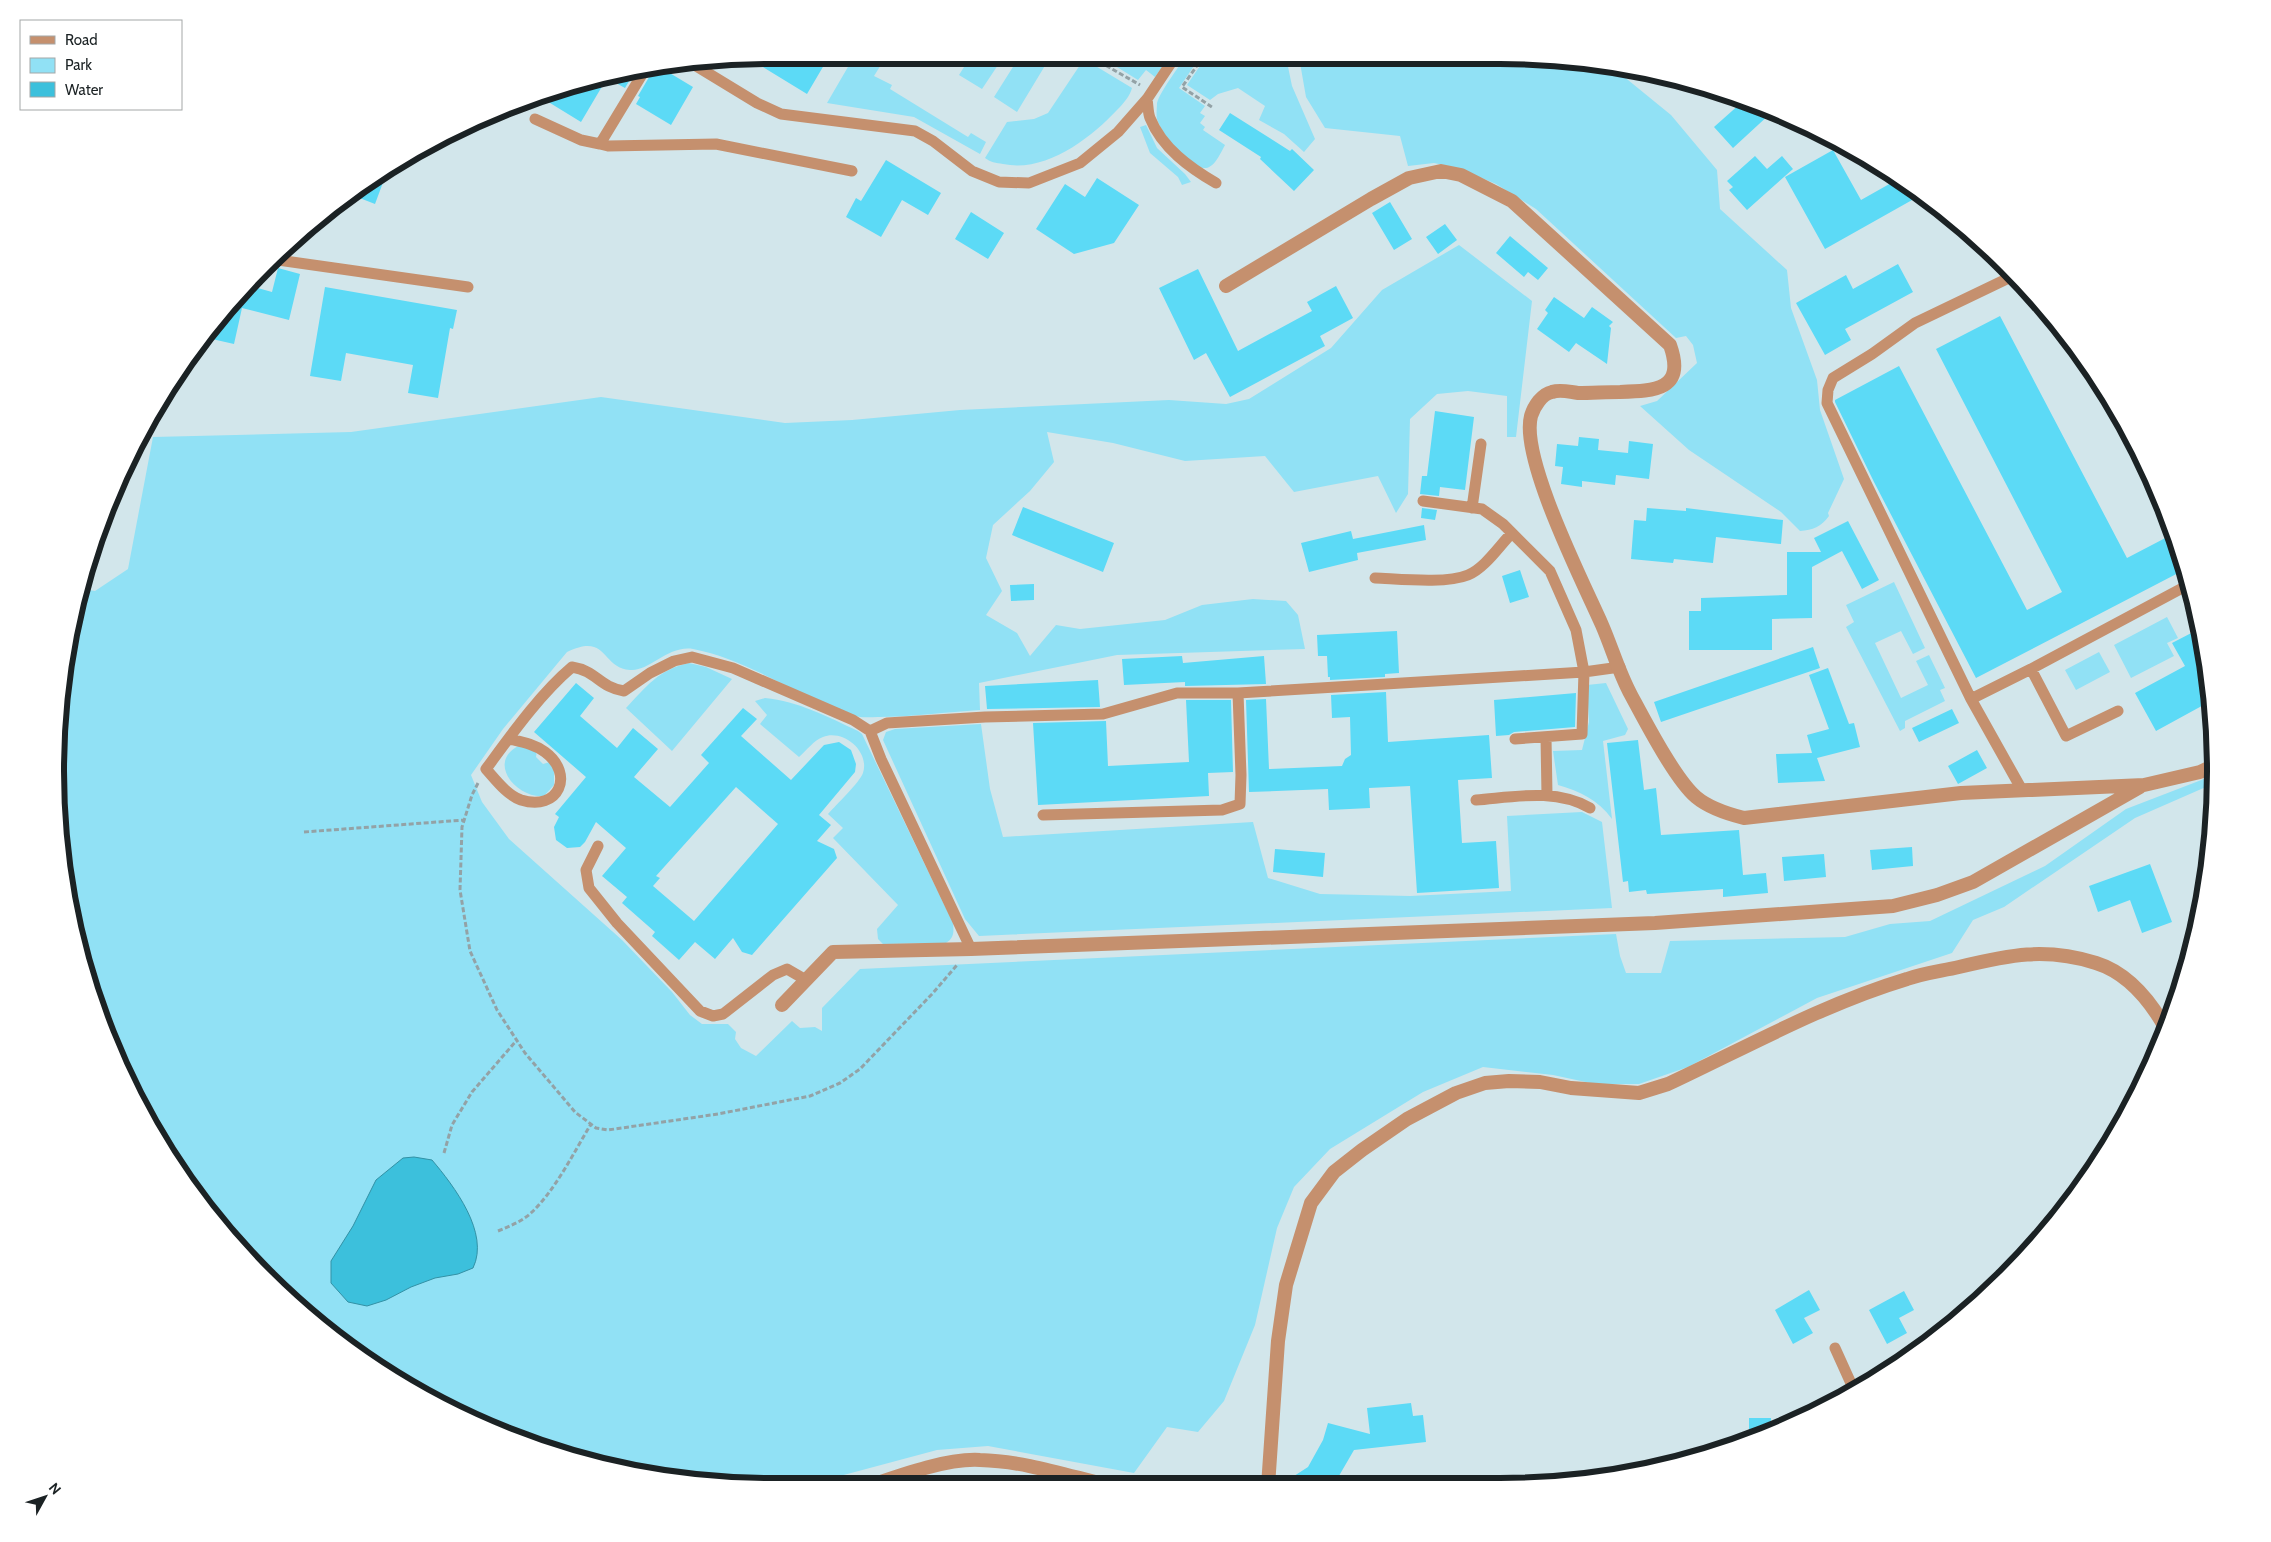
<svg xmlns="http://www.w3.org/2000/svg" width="2271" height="1542" font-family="Cabin,sans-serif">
<rect width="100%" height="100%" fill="#d2e6eb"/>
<path fill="#91e1f5" d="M1500,55L1609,66L1617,71L1671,115L1717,170L1720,209L1787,270L1791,308L1817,380L1820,410L1844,479L1828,513L1829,516C1821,527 1813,530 1800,531L1781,512L1689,450L1640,406L1657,401L1697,363L1693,345L1686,336L1676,338L1536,209L1496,184L1458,168L1434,163L1408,166L1400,136L1325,128L1306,97L1299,57L1354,56L1356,65L1369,56Z
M1169,57L1155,77L1146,70L1138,80L1104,59Z
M1185,57H1200L1179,88L1205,106L1200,113L1205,116L1200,123L1205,127L1203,130L1225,145C1221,152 1215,167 1206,168C1189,170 1161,133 1157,119C1156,115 1157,107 1157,103C1161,90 1177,70 1185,57Z
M1206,57H1286L1292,86L1315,139L1304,152L1284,134L1259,120L1265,106L1238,88L1218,94L1210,100L1187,85Z
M1037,58L1046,64L1017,112L994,97L1018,59Z
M969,59H1002L982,89L959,75Z
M1084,59L1132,88C1130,96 1123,104 1117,110C1090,139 1045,173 1003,164C996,163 990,162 985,158L1007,122L1034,119L1048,113Z
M852,60H884L874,76L892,85L890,89L968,137L971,133L986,142L980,154L914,117L827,103Z
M1146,125L1157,148L1185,174L1191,182L1182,185L1178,177L1150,153L1140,127Z
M1459,245L1532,301L1516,437H1507V396L1468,391L1437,394L1410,419L1408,494L1396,513L1378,476L1294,492L1265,456L1185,461L1113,443L1047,432L1054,462L1030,491L993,525L986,558L1002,591L986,615L1017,633L1030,656L1056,625L1080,629L1165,620L1202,605L1253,599L1286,601L1298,615L1305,649L1117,655L979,683L980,710C946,712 912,717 878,717C870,717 862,718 855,716C802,699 748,659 693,649C668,645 649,672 630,670C601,668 608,632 567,652L503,729L471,775L482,802L509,839L622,940L672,992L690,1015L702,1024H728L736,1032L735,1039L741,1048L756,1056L792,1021L800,1028L815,1027L822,1031V1008L860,969L1616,934L1620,956L1626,973H1661L1670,941L1845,937L1890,924L1930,921L2045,866L2126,809L2204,779L2215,780V783L2135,818L2004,907L1973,920L1952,953L1817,998L1688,1067L1639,1084H1595L1553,1075L1483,1067L1423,1092L1330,1149L1294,1187L1277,1228L1255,1325L1224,1401L1198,1432L1167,1427L1134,1473L988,1446L937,1450L825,1480L813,1487H771L632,1473L454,1413L335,1339L265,1277L151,1129L109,1045L69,911L57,724L69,631L82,589L95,591L128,569L153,437L351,432L601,397L785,423L852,420L960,410L1169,400L1226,404L1249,399L1331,348L1382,290Z
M1894,582L1925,648L1913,654L1901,631L1875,643L1901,698L1928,685L1916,661L1929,655L1945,688L1940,690L1945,701L1905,721V728L1900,731L1846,627L1854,622L1846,605Z
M2167,617L2178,638L2167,643L2174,656L2131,678L2114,645Z
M2099,652L2110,672L2076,690L2065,670Z
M689,663L706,667L732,679L672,751L626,708C647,686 658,670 689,663Z
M1606,683L1628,729L1625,735L1603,741L1612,819C1598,800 1580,791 1558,785L1553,751L1582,750L1589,722L1587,685Z
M765,698C798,701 828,717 858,731L862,734L953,923C954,932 954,938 946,943L883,944L878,939L877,929L898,905L833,838L843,828L828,814C836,805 860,782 863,773C870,751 843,729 823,737C814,740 806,751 799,757L760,724L767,715L755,701Z
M981,724L990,789L1003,837L1253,822L1268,878L1320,894L1410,896L1511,891L1507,816L1582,812L1602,822L1612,908L979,936L965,919L883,740L886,732L895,729Z
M520,745L537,750L536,757L543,764L550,762L554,771V785L544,796C517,799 485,762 520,745Z"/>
<path fill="#3cc0dc" stroke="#3291a5" d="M414,1157L432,1160C454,1186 490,1233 473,1268L458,1274L435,1278L411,1287L386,1300L367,1306L348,1302L331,1283V1261L353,1226L376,1180L403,1158Z"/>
<path fill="#5cdaf6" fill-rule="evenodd" d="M827,60L807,94L753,61Z
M658,66L693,87L671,125L636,104L640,97L638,96L652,72L653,67Z
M635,71L625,88L607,78L581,122L537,95Z
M1741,103L1771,113L1733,148L1714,127Z
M1230,113L1290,151L1292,149L1314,170L1294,191L1260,159L1261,157L1219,130Z
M1833,150L1861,200L1900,178L1921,195L1825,249L1785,177Z
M1755,156L1767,169L1782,156L1793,169L1747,210L1729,190L1733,187L1727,181Z
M886,160L941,193L928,215L902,200L881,237L846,217L856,198L861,201Z
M388,169L375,204L357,197L361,186L373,176Z
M1097,178L1139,205L1114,243L1074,254L1036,229L1065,184L1085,197Z
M1390,202L1412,239L1394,250L1372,213Z
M971,212L1004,233L988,259L955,239Z
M1445,224L1457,240L1438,254L1426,237Z
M1510,236L1548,268L1538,280L1528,272L1524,277L1496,253Z
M1898,264L1913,292L1845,329L1851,340L1825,355L1796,303L1846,275L1853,289Z
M278,268L300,274L289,320L242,308L234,344L212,339L216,321L247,285L272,292Z
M1198,269L1238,351L1312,311L1307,302L1336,286L1353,318L1320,336L1325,346L1230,397L1206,353L1194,360L1159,288Z
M325,287L457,310L453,329L450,328L438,398L408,393L413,365L346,353L341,381L310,376Z
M1554,297L1584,318L1592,307L1613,322L1609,326L1611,328L1607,364L1576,343L1569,352L1537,329L1548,313L1545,310Z
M2000,316L2127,558L2173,534L2184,570L1976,678L1874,482L1835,402V400L1899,366L2027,610L2062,592L1936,349Z
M1435,411L1474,417L1465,490L1440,487L1439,496L1420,494L1422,476H1427Z
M1579,437L1599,439L1598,450L1628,453L1629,441L1653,444L1649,479L1616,475L1615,485L1582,481V487L1561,484L1563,467L1555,466L1557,444L1578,446Z
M1023,507L1114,543L1103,572L1012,535Z
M1422,508L1437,510L1435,520L1421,518Z
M1647,508L1686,511V508L1783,520L1781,544L1716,537L1713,563L1674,559L1673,563L1631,559L1634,520L1646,521Z
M1848,521L1879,580L1862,589L1842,551L1812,567V618L1772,619V650H1689V611H1701V598L1787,595V552H1821L1814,538Z
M1424,525L1426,540L1357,553L1358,560L1309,572L1301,543L1351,531L1353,539Z
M1520,570L1529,597L1510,603L1502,576Z
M1034,584V600L1011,601L1010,585Z
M2201,628L2209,702L2156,731L2135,693L2185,666L2172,643Z
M1397,631L1399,673L1385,674V677L1330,680V677H1328L1327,656H1318L1317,635Z
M1813,647L1820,668L1661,722L1654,702Z
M1182,656L1183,663L1264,656L1266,684L1185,686V682L1124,685L1122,659Z
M1828,668L1849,724L1854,723L1860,747L1817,758L1825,781L1778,783L1776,754L1812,753L1807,735L1829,729L1809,675Z
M1098,680L1100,707L987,709L985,686Z
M576,683L594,698L580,716L617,748L633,728L658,749L634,777L670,807L709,763L701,755L743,708L757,719L741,736L791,780L824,745L839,742L851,750L856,764L855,772L819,815L831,825L817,841L834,849L837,858L752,955L742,952L733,938L715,959L695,942L679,960L652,936L655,932L622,903L627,897L602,876L626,848L596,822L585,842L580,847L567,848L556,840L554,827L559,817L555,814L586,777L534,732ZM736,787L778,824L694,921L653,886L660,878L656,876Z
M1386,692L1388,742L1489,735L1492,778L1458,780L1462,843L1496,841L1499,888L1417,893L1410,786L1369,788L1370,808L1329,810L1328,789L1249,792L1246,700L1266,699L1269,769L1342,766L1345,759L1351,755L1350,717L1332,718L1331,695Z
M1576,693L1575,727L1514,732L1509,735L1496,736L1494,700Z
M1186,700H1231L1233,772L1208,773L1209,796L1038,805L1033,723L1106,721L1108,766L1189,762Z
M1952,709L1959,723L1919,742L1912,728Z
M1638,740L1644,790L1656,788L1661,835L1739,830L1743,875L1766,873L1768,893L1723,897V889L1647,894L1646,890L1629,892L1628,881L1623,882L1607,743Z
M1977,750L1987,768L1958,784L1948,766Z
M1912,847L1913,866L1872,870L1870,850Z
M1275,849L1325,853L1323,877L1273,872Z
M1824,854L1826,877L1784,881L1782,857Z
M2150,864L2172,922L2142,933L2130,900L2098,912L2089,886Z
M1809,1290L1820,1310L1804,1318L1813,1333L1793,1344L1775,1310Z
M1904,1291L1914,1310L1899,1318L1907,1333L1887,1344L1869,1310Z
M1411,1403L1413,1416L1423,1415L1426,1442L1354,1450L1336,1481L1326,1487H1277L1308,1467L1323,1440L1328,1423L1370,1434L1367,1408Z
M1749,1418H1771V1433L1749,1440Z"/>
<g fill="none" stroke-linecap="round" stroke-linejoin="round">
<path stroke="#93a2a6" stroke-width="3" stroke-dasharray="5 2.5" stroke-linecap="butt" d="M1203,57L1182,87L1212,107
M1093,58L1140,85
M478,783L472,795L462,827L460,890L470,951L497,1010L525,1053L575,1112L596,1128L608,1130L718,1114L810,1096L840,1083L860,1069L933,993L957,965
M304,832L464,820
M444,1153L452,1125L472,1092L516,1041
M498,1231C510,1226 523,1221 532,1212C556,1189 574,1152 591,1124"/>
<path stroke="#c5906e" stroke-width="11" d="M688,61L757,103L781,114L915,131L933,141L972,171L999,182L1029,183L1080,163L1118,132L1147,99L1175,57
M1147,99C1148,105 1148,113 1150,118C1162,148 1190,168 1216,183
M535,119L581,140L600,144L646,68
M600,144L608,146L716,144L852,171
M271,259L468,287
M2015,275L1915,323L1872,354L1833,378L1828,390L1827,403L1971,699L2022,790
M1423,501L1482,509L1503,524L1550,571L1576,630L1584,672L1582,734L1515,739
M1472,508L1481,444
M1375,578C1400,579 1446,584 1468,575C1485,568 1499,546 1512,533
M1971,699L2031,669
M2118,711L2066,736L2031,669L2188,585
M870,731L887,723L985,717L1103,714L1177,693H1238
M1546,737L1547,795
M509,739C522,742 534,744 545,752C575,774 559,812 521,800C507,795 496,780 486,769C511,735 540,694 572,667C597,671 599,687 624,691L650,673L674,661L692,657L733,668L853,720L870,731L881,759L971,949
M1476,800C1514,797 1555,788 1590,808
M1043,815L1222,810L1240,804L1241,775L1238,693L1584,672L1620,667
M598,846L586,870L589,888L617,923L700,1011L713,1016L723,1014L773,975L787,969L806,980
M1835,1348L1854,1390"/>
<path stroke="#c5906e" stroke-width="14" d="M1226,286L1371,199L1409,178L1441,171L1461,175L1512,201L1670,345C1686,390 1655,391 1620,392C1606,392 1592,393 1578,393C1569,392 1561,389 1552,392C1542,394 1534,406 1531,416C1520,458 1583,582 1602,625C1612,648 1619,673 1631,695C1645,721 1675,779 1696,797C1709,808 1728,814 1744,818L1961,793L2144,785L2200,772L2215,765
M782,1005L833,952L971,949L1655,923L1893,906L1937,895L1973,882L2140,787
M866,1487C898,1476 947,1458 980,1460C1026,1461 1071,1477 1115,1487
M1265,1487L1268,1486L1278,1341L1286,1285L1311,1203L1334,1172L1362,1150L1407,1119L1456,1093L1485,1083L1509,1081L1540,1082L1571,1088L1639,1093L1668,1084C1747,1047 1824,1004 1907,979C1924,973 1942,971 1959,967C2009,955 2045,947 2096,963C2128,973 2151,1002 2166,1029"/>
</g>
<path d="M0 0H2271V1542H0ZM771 64H1500A707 707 0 0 1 2207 771V771A707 707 0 0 1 1500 1478H771A707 707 0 0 1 64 771V771A707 707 0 0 1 771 64Z" fill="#fff" fill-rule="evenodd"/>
<path fill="none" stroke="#1b2224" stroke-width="6" d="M771 64H1500A707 707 0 0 1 2207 771V771A707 707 0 0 1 1500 1478H771A707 707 0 0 1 64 771V771A707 707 0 0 1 771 64Z"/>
<rect x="20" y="20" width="162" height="90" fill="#ffffff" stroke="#a4a7a7"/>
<rect x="30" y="36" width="25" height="8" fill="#c5906e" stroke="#a4a7a7"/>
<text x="65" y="45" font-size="15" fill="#1b2224">Road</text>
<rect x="30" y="58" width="25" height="15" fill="#91e1f5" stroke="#a4a7a7"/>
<text x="65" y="70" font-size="15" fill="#1b2224">Park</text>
<rect x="30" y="82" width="25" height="15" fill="#3cc0dc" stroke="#a4a7a7"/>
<text x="65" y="95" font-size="15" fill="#1b2224">Water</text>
<g transform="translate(45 1497) rotate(50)" stroke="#ffffff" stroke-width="4" paint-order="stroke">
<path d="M0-4L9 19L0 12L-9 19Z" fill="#1b2224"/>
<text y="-8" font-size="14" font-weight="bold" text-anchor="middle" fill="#1b2224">N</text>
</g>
</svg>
